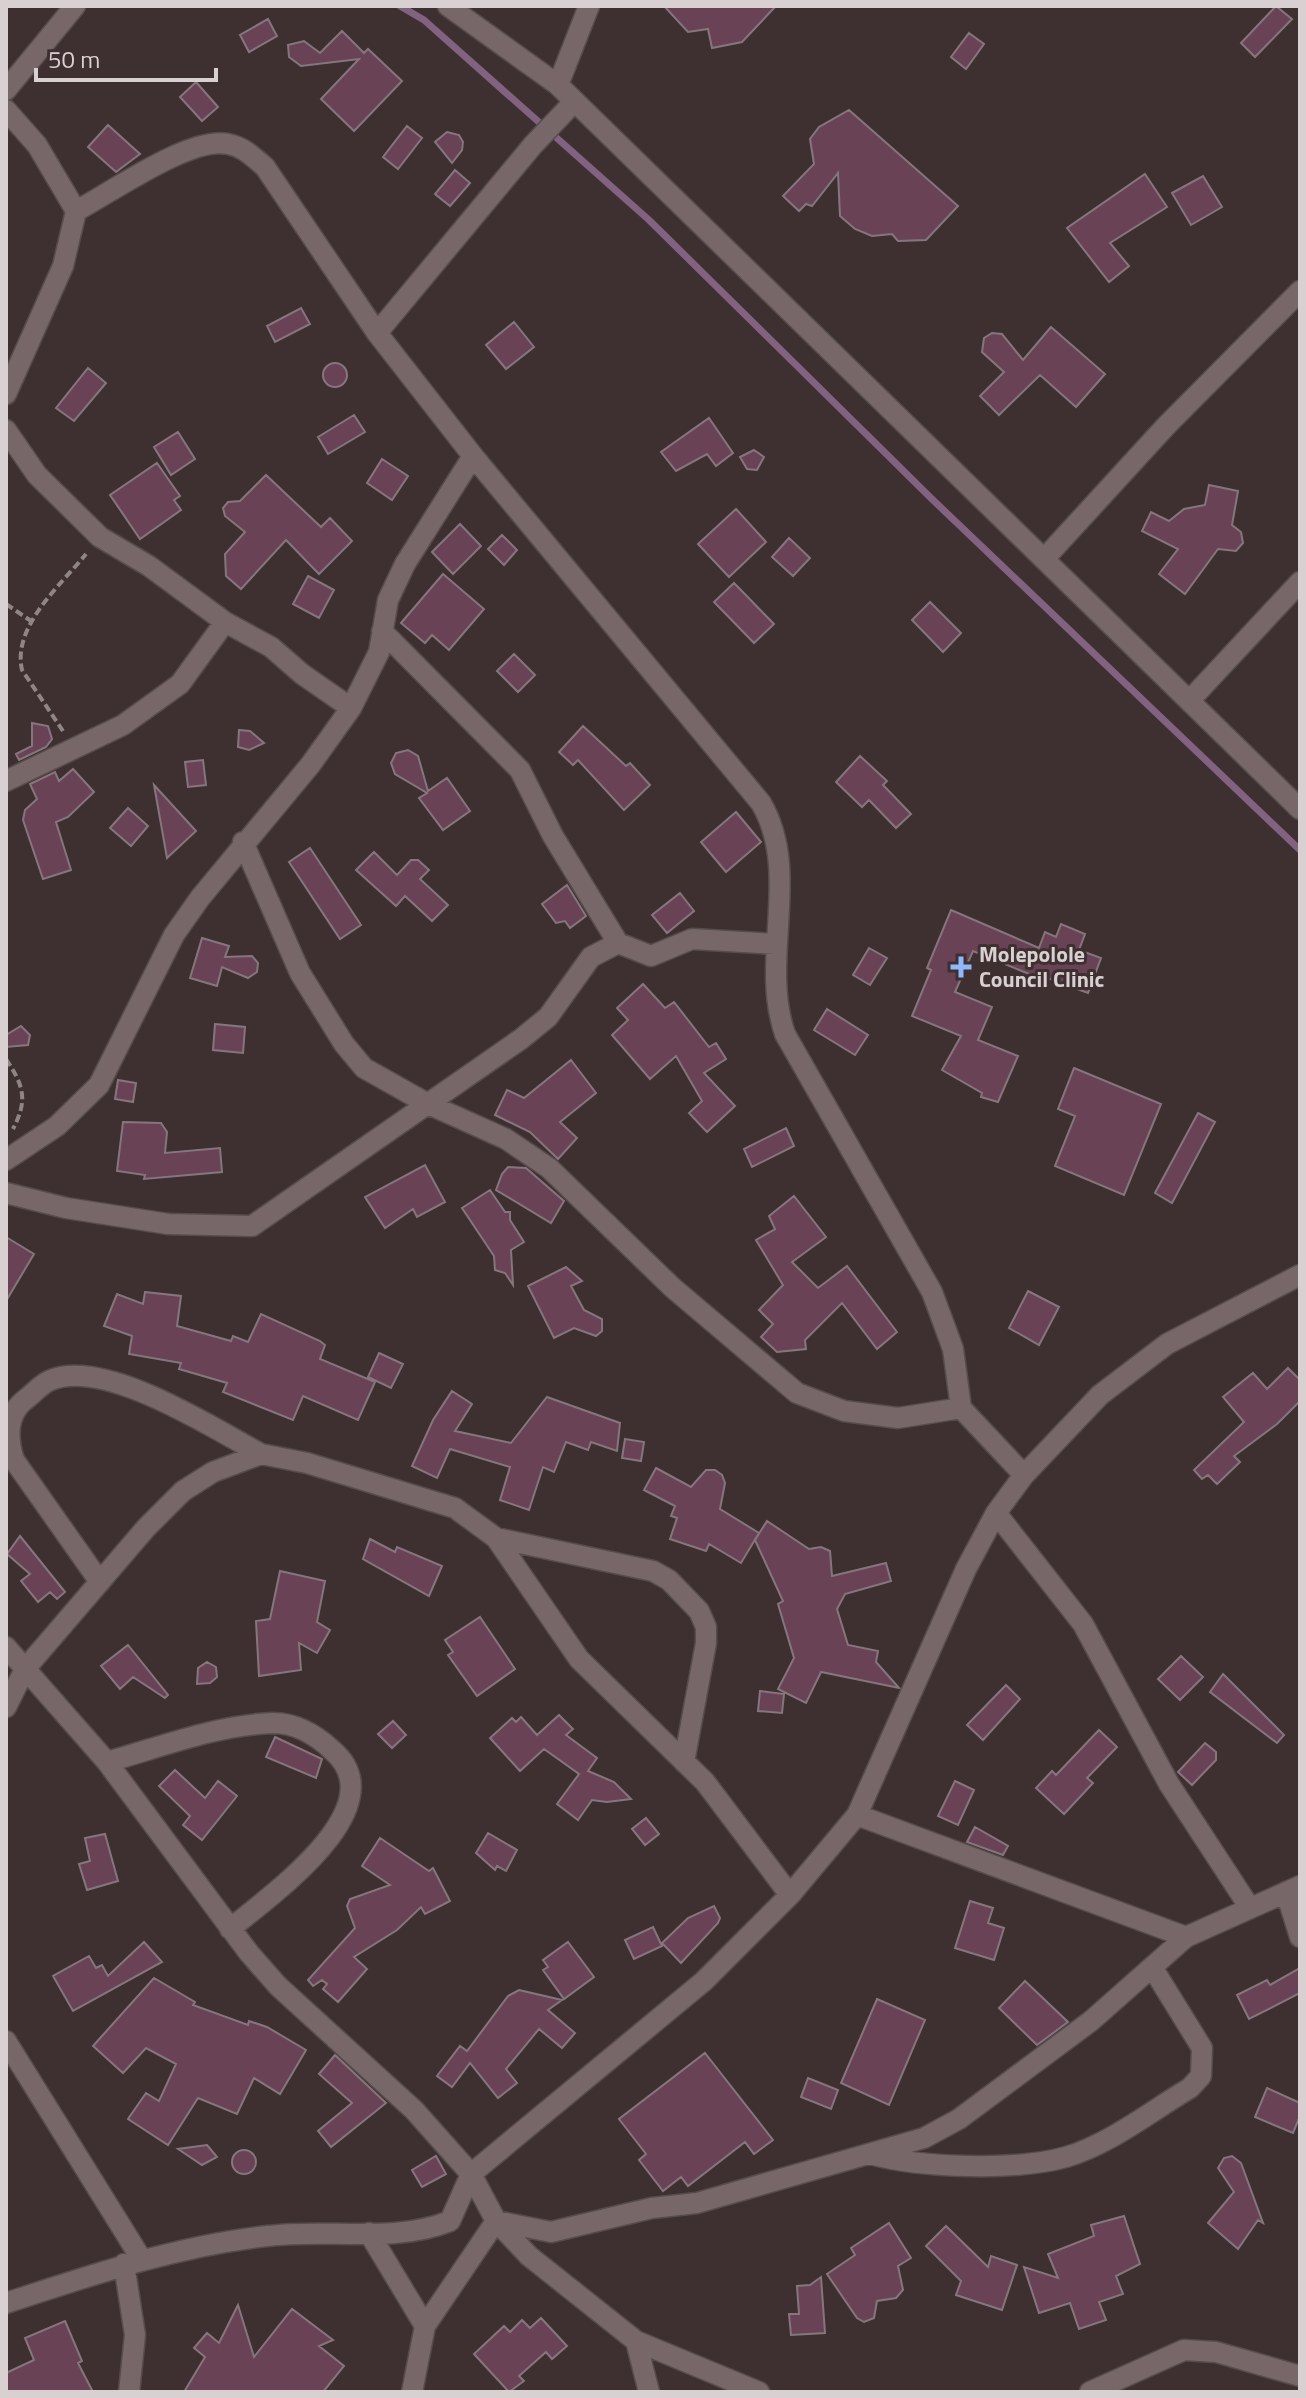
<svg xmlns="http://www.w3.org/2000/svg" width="1306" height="2398" font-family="'Titillium Web',sans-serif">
<rect width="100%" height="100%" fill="#3e3031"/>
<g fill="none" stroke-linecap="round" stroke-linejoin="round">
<path stroke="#816281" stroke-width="7" d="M400,6L424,20L649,220L934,501L1300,850"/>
</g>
<path fill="#694256" stroke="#85767d" stroke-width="2" d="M664,6H776L742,42L712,48L708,29L688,32Z
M1276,6L1292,19L1255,57L1241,43Z
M268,19L277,36L249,52L240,35Z
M342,31L364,53L368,49L402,81L354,131L321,99L359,59L301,66L289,57L288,45L304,41L320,53Z
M969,33L984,44L966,69L951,57Z
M196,82L218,107L202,121L180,97Z
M849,110L958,206L926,240L898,241L892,234L872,236L855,229L840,216L838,173L812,206L806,204L799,211L783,196L814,164L810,139L819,127Z
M108,125L140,154L116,172L88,147Z
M407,126L422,138L398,169L383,157Z
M447,132L459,135L463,142L462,150L452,163L435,142Z
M455,170L470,183L450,206L435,194Z
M1145,174L1167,207L1110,243L1129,266L1109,282L1067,228Z
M1203,176L1222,207L1191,225L1172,193Z
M301,308L310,324L275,342L267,326Z
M514,322L534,347L506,369L486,345Z
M1051,327L1105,374L1076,407L1040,375L999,415L980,396L1004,372L982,352L984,338L992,333L1002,334L1023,360Z
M323 375a12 12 0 1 1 24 0a12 12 0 1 1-24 0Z
M88,368L106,383L74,421L56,408Z
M354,415L365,432L328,454L318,437Z
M709,418L733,453L716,466L707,454L676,471L661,452Z
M178,432L195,459L171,475L154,447Z
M754,450L764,457L757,470L747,469L740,457Z
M382,459L408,476L392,500L367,483Z
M157,463L180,496L174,500L181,510L140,539L110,495Z
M266,475L321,527L330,518L352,541L319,574L286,540L241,589L226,576L225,554L245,532L225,516L223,508L228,502L240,501Z
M1209,485L1238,491L1232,525L1241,532L1243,543L1236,551L1218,549L1185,594L1159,574L1178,549L1142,531L1151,512L1169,521L1184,509L1205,505Z
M736,509L766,542L729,577L698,544Z
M460,524L481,546L453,574L432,552Z
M502,535L517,550L504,565L488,549Z
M789,538L810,558L793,576L772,557Z
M443,574L484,609L449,650L432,635L425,643L401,623Z
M308,576L334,590L319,618L293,604Z
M734,583L774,624L754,643L714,602Z
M930,602L961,633L943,652L912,620Z
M514,654L535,675L518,692L497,671Z
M32,723L48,726L52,739L46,747L19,760L16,754L32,746Z
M583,726L626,766L630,763L650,785L624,810L578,760L573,765L559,752Z
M239,730L250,731L264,743L249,750L238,747Z
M408,750L418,756L428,791L447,778L470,811L443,830L419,798L427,793L395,774L391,763L396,753Z
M860,756L887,781L883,785L911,814L896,828L869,800L862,807L836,782Z
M203,760L206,785L188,787L185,762Z
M73,769L94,792L68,817L56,822L71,870L43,879L23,820L25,810L37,799L30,784L55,772L59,781Z
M154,785L196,831L167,858Z
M128,808L148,826L131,846L110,828Z
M736,812L761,842L726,872L701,842Z
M310,848L361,925L340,939L289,862Z
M374,852L397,875L411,860H418L429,870L420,879L448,905L432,921L405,896L396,906L356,870Z
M567,885L586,916L570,928L565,921L556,923L542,904Z
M680,893L694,911L667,933L652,915Z
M951,910L1039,948L1045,932L1056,937L1061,924L1085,934L1079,950L1101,958L1088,993L1042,976L1041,979L973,951L955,992L992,1007L978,1040L1018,1056L998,1102L981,1097L982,1093L942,1070L961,1036L912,1016L931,970L927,968Z
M202,938L229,946L225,957L252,956L258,963L257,972L248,978L222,967L217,986L190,978Z
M869,948L887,958L870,985L853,975Z
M643,984L665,1008L674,1002L709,1047L716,1043L726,1059L704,1073L735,1106L707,1132L689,1113L702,1101L676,1056L650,1079L612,1035L628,1020L617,1008Z
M827,1009L868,1035L855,1055L814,1030Z
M215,1024L245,1027L243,1053L213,1050Z
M21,1026L30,1035L28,1045L6,1047V1035Z
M571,1060L596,1093L560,1122L577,1138L558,1159L530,1132L495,1115L507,1090L524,1098Z
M1074,1068L1161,1104L1124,1195L1055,1166L1075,1116L1058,1109Z
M118,1080L136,1083L133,1102L115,1099Z
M1198,1113L1215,1122L1172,1203L1155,1193Z
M123,1122L161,1123L167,1132L165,1153L220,1148L222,1172L144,1179L145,1175L117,1171Z
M786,1128L794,1146L752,1167L744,1149Z
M425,1165L445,1202L417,1217L413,1209L385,1228L365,1197Z
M508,1167L526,1168L564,1201L551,1223L496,1190L502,1174Z
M490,1190L505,1212H510V1220L524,1242L511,1250L513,1285L505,1273L495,1270L494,1256L462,1208Z
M794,1196L826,1237L792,1262L818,1288L847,1266L897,1332L877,1349L842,1303L805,1340L806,1349L777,1352L761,1337L773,1324L759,1310L783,1285L756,1240L775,1229L769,1216Z
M6,1237L34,1254L6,1301Z
M566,1267L582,1281L571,1286L584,1310L602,1319V1331L596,1336L574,1328L554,1338L528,1286Z
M1028,1291L1059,1307L1039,1345L1009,1328Z
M145,1292L181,1296L177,1326L231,1341L233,1336L248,1342L261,1314L320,1341L325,1345L320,1359L375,1382L358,1420L303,1396L293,1420L223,1392L227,1383L179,1369L181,1363L129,1354L132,1336L104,1326L117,1294L143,1304Z
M379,1353L403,1364L391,1388L368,1377Z
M1288,1368L1300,1380V1401L1277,1424L1234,1456L1240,1462L1217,1484L1208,1475L1202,1479L1194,1470L1244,1422L1223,1397L1253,1373L1267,1389Z
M452,1391L472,1404L455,1431L511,1443L547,1397L620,1423L617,1451L591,1442L588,1450L566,1442L554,1472L543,1467L529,1510L500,1500L510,1467L450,1449L437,1478L412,1466L433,1420Z
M625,1439L644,1442L641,1461L622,1458Z
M656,1468L691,1487L706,1470H715L722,1475L725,1483L720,1509L759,1533L741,1563L709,1544L706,1551L670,1539L677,1518L671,1516L675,1506L644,1490Z
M767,1521L809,1549L821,1547L830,1551L832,1576L886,1563L891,1581L845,1594L837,1609L848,1645L878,1651L876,1662L899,1688L821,1672L806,1703L778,1689L794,1658L778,1604L783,1601L755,1540Z
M20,1536L65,1592L57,1599L50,1592L38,1602L21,1581L30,1574L7,1554Z
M370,1539L395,1552L397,1547L442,1566L429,1596L363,1559Z
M280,1571L325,1581L317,1622L330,1630L317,1653L299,1643L301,1670L259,1676L256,1621L270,1619Z
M480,1617L515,1669L477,1696L448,1655L453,1652L445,1640Z
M128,1645L168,1695L165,1698L133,1677L120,1689L101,1666Z
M1181,1656L1203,1677L1180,1700L1158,1679Z
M207,1662L216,1667L217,1677L210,1683L197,1684L198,1668Z
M1223,1674L1284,1735L1277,1743L1210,1692Z
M1006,1685L1020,1699L983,1740L967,1725Z
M760,1691L784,1694L782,1713L758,1711Z
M559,1715L573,1729L566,1735L597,1758L588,1771L614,1782L631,1799L607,1802L592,1800L578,1820L557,1804L579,1774L544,1749L520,1771L490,1738L512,1718L516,1722L521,1717L537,1735Z
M393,1721L406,1735L392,1748L378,1734Z
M1099,1730L1117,1747L1087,1778L1093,1783L1064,1814L1036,1788L1052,1771L1056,1775Z
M275,1737L322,1759L316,1778L266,1757Z
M1205,1743L1216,1752V1760L1192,1785L1178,1772Z
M175,1770L205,1798L218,1781L237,1796L202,1840L183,1825L190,1816L159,1786Z
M955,1781L974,1790L958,1825L938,1816Z
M646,1818L659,1834L645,1845L632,1829Z
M975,1827L1008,1846L1003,1855L967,1842Z
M488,1833L517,1850L506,1871L497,1866L495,1870L476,1853Z
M105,1834L118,1881L87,1890L79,1864L90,1861L85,1838Z
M380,1838L429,1871L433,1868L450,1901L425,1914L421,1907L397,1930L354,1957L367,1969L338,2002L323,1989L327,1984L322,1980L313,1986L308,1980L355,1928L347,1906L350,1899L390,1885L362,1866Z
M970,1901L993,1908L988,1923L1004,1928L994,1960L955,1948Z
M714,1906L720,1918L718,1923L681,1963L662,1943L688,1918Z
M653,1927L662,1946L634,1959L625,1940Z
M144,1942L162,1962L73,2011L53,1976L89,1956L96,1968L102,1965L108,1976Z
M568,1942L594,1977L564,1999L543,1970L548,1967L543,1960Z
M1300,1968V1993L1249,2019L1237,1995L1267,1980L1270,1985Z
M154,1978L195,2002L193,2005L248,2025L249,2021L267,2027L306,2050L280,2094L254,2078L237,2114L198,2098L168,2145L128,2119L146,2093L159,2101L176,2064L146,2048L123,2073L93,2046Z
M1025,1981L1068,2022L1037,2045L999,2008Z
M519,1990L562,2000L548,2010L575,2033L562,2048L539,2029L506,2069L517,2083L498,2098L470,2063L452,2087L437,2076L460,2046L467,2051L508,1996Z
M877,1999L925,2020L889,2105L841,2083Z
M705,2053L773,2140L754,2154L745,2142L688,2186L681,2177L663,2191L639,2160L646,2154L619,2119Z
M335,2055L386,2103L331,2147L318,2131L352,2103L319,2074Z
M808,2078L838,2090L831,2109L801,2097Z
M1267,2088L1300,2103V2116L1293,2133L1255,2117Z
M207,2145L217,2157L202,2165L178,2149Z
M232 2162a12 12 0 1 1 24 0a12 12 0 1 1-24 0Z
M436,2156L446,2174L422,2187L412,2170Z
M1232,2156L1241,2163L1263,2223L1258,2220L1238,2249L1208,2223L1234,2192L1218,2168L1224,2158Z
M1124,2216L1140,2264L1116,2276L1123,2294L1099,2302L1106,2320L1079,2329L1070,2303L1039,2313L1024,2267L1058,2278L1048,2254L1094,2236L1091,2225Z
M889,2223L911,2258L898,2266L903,2290L896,2298L877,2301L874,2318L864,2322L857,2318L827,2274L855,2255L851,2248Z
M946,2226L988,2267L991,2256L1017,2265L1002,2310L956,2295L961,2281L926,2246Z
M821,2277L825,2333L791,2335L789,2314H799L797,2286L810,2285Z
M238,2305L254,2357L292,2309L333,2340L319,2346L344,2366L323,2392H184L205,2357L194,2348L207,2333L219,2343Z
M541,2318L567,2346L552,2359L546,2352L519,2376L524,2381L509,2392L474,2354L504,2326L510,2332L522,2320L530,2328Z
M65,2321L82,2361L78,2363L93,2392H6V2373L34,2360L25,2338Z"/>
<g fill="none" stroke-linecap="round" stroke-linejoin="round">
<defs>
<path id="street" d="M558,85L589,6
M6,90L75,6
M6,110L37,145L76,211
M377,333L533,145L573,103
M6,394L63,266L76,211C112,192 190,136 228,144C244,147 253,157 265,167L377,333L473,456L761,803C802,873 759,959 785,1034L932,1292L953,1349L961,1408L1024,1475
M6,430L37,475L100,537L149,566L225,622L271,647L302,674L351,708
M1045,558L1166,426L1300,291
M382,631L520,770L553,836L618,943
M1190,700L1300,582
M6,781L123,725L180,684L225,622
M243,842L300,973L344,1044L364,1068L428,1104L506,1139L549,1168L673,1288L797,1393L844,1411L898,1418L961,1408
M6,1160L57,1126L99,1085L174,935L200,898L311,764L351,708L379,652L388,600L405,564L473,456
M6,1193L66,1208L168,1224L252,1226L521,1039L548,1017L591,957L618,943L651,956L692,939L775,944
M996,1513L1083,1624L1169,1784L1250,1908
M496,1538L653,1571L669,1580L699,1611L706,1627V1643L684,1762
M100,1582L14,1460C7,1438 6,1414 26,1399C34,1393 42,1383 51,1380C105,1358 213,1428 261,1454
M6,1647L107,1762L249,1953L278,1986L414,2110L471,2174L496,2221L529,2256L636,2341L759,2392
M6,1707L25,1669L146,1528L183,1491L213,1472L261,1454L307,1463L455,1508L496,1538L579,1659L705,1782L790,1895
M107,1762C161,1747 216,1725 273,1723C296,1723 316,1735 332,1750C398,1806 272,1894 230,1929
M857,1815L1186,1937L1300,1886
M1286,1892L1300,1937
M6,2041L142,2260
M870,2154C921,2168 1016,2171 1066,2157C1110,2144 1151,2111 1190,2088L1201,2076L1202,2048L1152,1967
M369,2233L425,2326
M124,2264L135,2335L129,2392
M6,2303C91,2275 177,2246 267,2236C326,2228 394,2244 450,2221L471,2174L704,1981L790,1895L857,1815L966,1569L996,1513L1024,1475L1100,1395L1167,1344L1300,1275
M636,2341L649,2392
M412,2392L425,2326L496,2221L551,2232L652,2208L697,2203L924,2138L959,2119L1091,2021L1186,1937
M1090,2392L1184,2350L1216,2352L1300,2376"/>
<path id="secondary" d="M448,6L558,85L1300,809"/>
</defs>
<use href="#street" stroke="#574c4d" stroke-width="23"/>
<use href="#secondary" stroke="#574c4d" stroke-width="23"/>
<path stroke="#908586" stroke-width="4" stroke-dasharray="8 4" stroke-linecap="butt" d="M6,604L31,621
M63,731L22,670C12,626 61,585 86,554
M6,1059C24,1086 28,1100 13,1129"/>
<use href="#street" stroke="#776769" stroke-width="20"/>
<use href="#secondary" stroke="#776769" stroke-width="20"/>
</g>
<path fill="#90b8fd" stroke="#3e3031" stroke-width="3" d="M957 955h8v8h8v8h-8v8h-8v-8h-8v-8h8z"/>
<g text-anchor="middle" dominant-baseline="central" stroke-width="6" stroke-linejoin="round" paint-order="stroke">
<g font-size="22" font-weight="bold" fill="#d9d0d1" stroke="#3e3031" text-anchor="start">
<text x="979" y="954">Molepolole<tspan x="979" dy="25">Council Clinic</tspan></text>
</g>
</g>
<rect width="1306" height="2398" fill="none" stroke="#d9d0d1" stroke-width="16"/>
<path d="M36 68v12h180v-12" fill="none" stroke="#d9d0d1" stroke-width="4"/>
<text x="48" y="68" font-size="24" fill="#d9d0d1" stroke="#3e3031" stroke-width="6" paint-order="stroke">50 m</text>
</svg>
